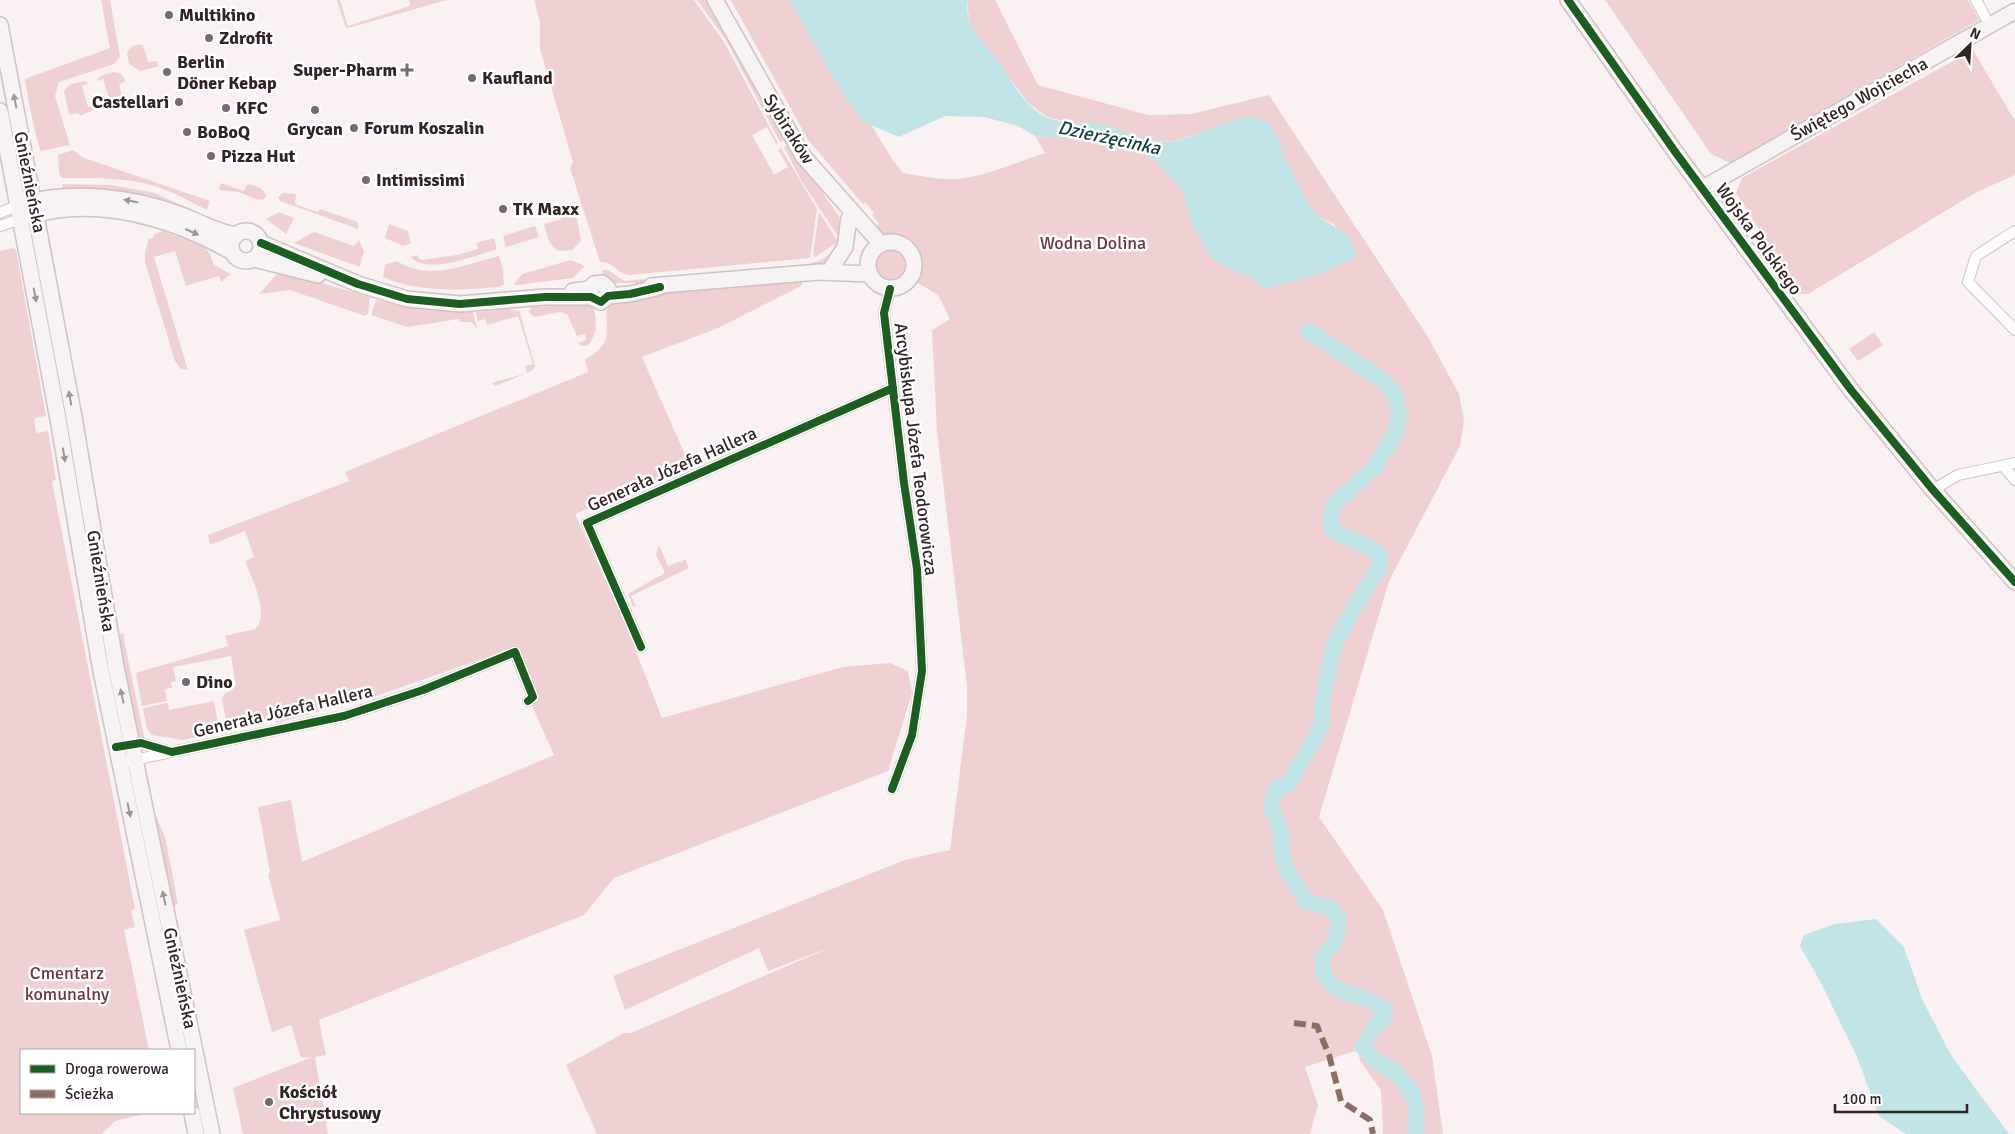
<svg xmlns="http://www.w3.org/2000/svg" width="2015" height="1134" font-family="Signika,sans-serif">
<rect width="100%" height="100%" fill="#faf1f2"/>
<path fill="#efd1d4" d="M101,0H110L120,57L114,64L59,82L55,96L70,145L41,151C38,149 26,89 25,79L110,48Z
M337,0H340L348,26L410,6L409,0H447L348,28L345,26Z
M534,0H694L724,42L778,143L776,144L767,127L752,135L773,173L774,175L788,167L778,150L781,148L817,209L810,258L630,275C617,274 613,261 600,262L570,168L573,162L540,49V22Z
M697,0H709L784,140L780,142L726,40Z
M731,0H789L840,90L862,121L870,123L892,159L903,173C921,176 939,180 958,179C987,176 1017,162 1045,153L1035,136L1103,141L1142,153L1156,162L1182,190L1192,224L1200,236L1207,254L1255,280L1262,288L1319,274L1354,258L1334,224L1320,218L1309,208L1283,155L1276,133L1242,119L1175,141H1159L1144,140L1094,123H1070L1047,117L1028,103L993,55L983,47L969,20L967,0H995L1038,85L1148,115L1191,114L1269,95L1428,337L1459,394L1464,421L1460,446L1389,581L1319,817L1383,910L1432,1056L1443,1134H1383L1381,1090L1360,1061L1358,1050L1305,1067L1318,1105L1310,1134H597L566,1065L624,1033H631L834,946L768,971L759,948L625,1010L613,976L905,860L950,850L967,715V687L937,431L932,330L950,319L938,295L913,280L917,266L913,251L901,241L886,239L872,230L879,224L872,215L874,213L865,202L863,204L808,140Z
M1605,0H1968L1979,20L1730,163L1711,154Z
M140,44L143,45L148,62L157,61L159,66L140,71L129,64L127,52L132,46Z
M1973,50L2015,121V175L1977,192L1808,294H1800L1736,193L1742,178Z
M114,72C120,72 125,76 125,82L119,84L124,103L107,107L103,103L110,101L103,79L97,81C98,74 108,74 114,72Z
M84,81L89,83L82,86L88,107L95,106L94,110L80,116L79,113L69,115L64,91L69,85Z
M790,145L840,218L843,225L840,239L802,182L784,147Z
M73,150L84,158L210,201L207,210C191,202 175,193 158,187C127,177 93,178 62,178L59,173L58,155Z
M221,183L244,191L246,186L250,184L260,188L267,195L264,199L258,200L239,192L219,190Z
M63,184L111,185L155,193L221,224L220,226L154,197L110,189L62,188Z
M283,193L296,194L295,204L318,212L320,209L358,222V229L280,201L278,197Z
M279,212L294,218L286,234L266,219Z
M819,212L838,242L815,257L813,254Z
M571,214L577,218L581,241L572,250L557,251L549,242L544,224L561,219L560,216Z
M389,224L408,231L411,243L403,246L385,238Z
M535,226L539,237L506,247L503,236Z
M163,231L204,247L210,254L214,265L231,274L221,282L219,276L186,286L175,251L154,257L188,370L181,369L175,361L145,262V253L149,238L152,239L155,234Z
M314,232L354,246L359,240L364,251L360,267L294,243Z
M494,238L497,249C477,255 426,276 411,257L417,255L421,260L457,255L478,249L476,243Z
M840,247L830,262L821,266L648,283H610L603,276L602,270H608L625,281L809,264L821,260Z
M14,248L16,250L46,416L34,418L36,433L48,431L56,480L52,481L53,487L135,909L131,911L135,927L124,930L149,1050H21V1113H148L115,1121L102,1134H0V251Z
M874 266a17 17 0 1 1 34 0a17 17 0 1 1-34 0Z
M499,256L503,270L504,284L500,287C462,290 418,293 383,277L385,265L397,261C429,282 466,264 499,256Z
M571,260L585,266L573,278L518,285L514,284L522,274Z
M280,271L370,297L368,314L365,316L290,290L259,294Z
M804,278L801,286L718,328L642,357L690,466L575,514L628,631L662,718L843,667L890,663L908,671L912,693L888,771L614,878L584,915L319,1020L326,1055L315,1057L328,1134H243L233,1088L312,1057L301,1058L291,1025L272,1032L244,930L280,920L268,874L270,872L258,807L291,800L302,862L554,755L507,650L379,695L277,723L275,718L242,725L243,728L228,731L222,699L224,694L232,690L236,685L231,656L173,667L176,681L171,682L172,688L165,689L167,701L142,706L136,673L228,646L225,636L255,629C271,615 251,577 245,561L254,557L245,531L210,545L208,535L349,481L345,472L588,372L585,359C621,342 598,319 611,301L643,294Z
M376,300L425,310L473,312L477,328L471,322H460L459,319L407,327L371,315Z
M591,304C598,316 598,336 587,346H581L578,343L586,340L585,334L577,336L567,314L561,312L534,317L528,311H530L531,307Z
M511,309L520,312L521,316L535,367L532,371L495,386L492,383L527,373L525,366L533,364L518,316L487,325L485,319L478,321L476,312Z
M1874,332L1883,345L1858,361L1849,349Z
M659,545L668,566L680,561L681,563L685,559L689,568L631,596L636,606L633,607L628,594L665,573L656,555Z
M123,632L125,645L145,741L136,736L116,638Z
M214,701L220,733L182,740L152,735L147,729L143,708L168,703L169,710Z
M156,816L165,837L178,904L171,908L159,850Z"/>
<path fill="#c1e5e7" d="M789,0H967C967,7 967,16 970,22C977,38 983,43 994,56C1011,76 1022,107 1048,118C1064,124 1078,121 1093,123C1122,127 1142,145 1174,141C1198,138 1234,112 1258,118C1264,120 1271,126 1275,132C1280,139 1281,149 1284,157C1291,172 1299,187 1306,201C1318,227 1345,220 1357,254L1354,258L1319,274L1269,288H1262L1255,280L1219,264L1207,254L1200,236L1192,224L1182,190L1156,162L1142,153L1103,141L1035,136L1018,126L984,117L945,116L899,137L862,121L840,90Z
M1876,919L1904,947L1922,999L1951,1055L2009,1134H1906L1879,1116L1857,1057L1821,983L1800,946L1804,935L1835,924Z"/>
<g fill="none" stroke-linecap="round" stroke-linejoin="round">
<path stroke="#c1e5e7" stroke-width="16" d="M1308,331L1381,379L1395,395L1400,415L1394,435L1374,468L1336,502L1330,516L1332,530C1348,540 1364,542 1379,554L1380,567L1359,599L1338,637L1331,656L1322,707V725L1288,785L1277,788C1265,811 1277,813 1281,835C1282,841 1281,848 1282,855C1286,873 1297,887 1307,902L1331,908L1339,920C1338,926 1338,933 1335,939C1333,946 1324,951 1323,958C1316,997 1365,992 1385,1009L1383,1020L1375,1025L1363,1047L1375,1060L1397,1073L1412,1093L1417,1113L1415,1134"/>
<defs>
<path id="street" d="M1976,0L1990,26
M0,213L18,205
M0,226L20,219
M2015,231L1976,256L1968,282L2015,330
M890,289L884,313L904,483L917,569L922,671L912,735L892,789
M2004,467L2015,480
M1933,490L1958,475L2015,463
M641,647L587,523L893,388
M127,745L141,743L171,752
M129,761L344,716L423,690L515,652L533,697L528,701"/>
<path id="secondary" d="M715,0L803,156L881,244
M1568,0L1676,153L1851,390L1933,490L2015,582
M0,25L74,417L116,667L212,1134
M0,111L58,419L100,666L179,1050
M1703,188L2015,11
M24,203C74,190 131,197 179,214C198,221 216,232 236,235
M27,217C95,195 172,218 232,252
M231 246a15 15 0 1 1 30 0a15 15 0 1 1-30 0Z
M868 265a23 23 0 1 1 46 0a23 23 0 1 1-46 0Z
M261,243L358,284L407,299L460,304L545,297H591L601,302L608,296L630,294L660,287
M254,259L318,275
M832,267L845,247L849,218
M651,286L819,272L869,274
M573,291L590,289L594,284L602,283L608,288V296
M192,1113L196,1134"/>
</defs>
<use href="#street" stroke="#cec2c4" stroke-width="12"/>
<use href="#secondary" stroke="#cec2c4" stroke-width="18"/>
<use href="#street" stroke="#fefdfd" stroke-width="10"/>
<use href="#secondary" stroke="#f7f3f4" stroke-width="15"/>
<path stroke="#8d6e63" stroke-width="6" stroke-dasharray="12 6" stroke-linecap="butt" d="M1294,1023L1317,1026L1329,1055L1341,1101L1370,1120L1373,1134"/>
<defs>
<path id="cycleway" d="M1568,0L1676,153L1851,390L1933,490L2015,582
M261,243L358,284L407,299L460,304L545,297H591L601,302L608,296L630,294L660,287
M890,289L884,313L904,483L917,569L922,671L912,735L892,789
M641,647L587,523L893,388
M116,747L141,743L172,752L344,716L423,690L515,652L533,697L528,701"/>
</defs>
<use href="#cycleway" stroke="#fff" stroke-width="11"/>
<use href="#cycleway" stroke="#1b5e20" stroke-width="8"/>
</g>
<defs><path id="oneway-solid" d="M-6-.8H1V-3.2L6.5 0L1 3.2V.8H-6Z" transform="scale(1.25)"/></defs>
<g fill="#9f9597">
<use href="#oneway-solid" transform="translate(15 101) rotate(-101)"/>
<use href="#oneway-solid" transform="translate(131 201) rotate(-169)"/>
<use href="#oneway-solid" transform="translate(192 232) rotate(24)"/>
<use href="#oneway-solid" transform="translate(35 295) rotate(79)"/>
<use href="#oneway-solid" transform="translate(70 398) rotate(-100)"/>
<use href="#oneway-solid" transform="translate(64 455) rotate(81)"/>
<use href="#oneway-solid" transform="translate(122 696) rotate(-102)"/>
<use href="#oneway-solid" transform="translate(129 810) rotate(78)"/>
<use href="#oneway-solid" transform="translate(164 898) rotate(-102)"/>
</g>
<g fill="#796b6d" stroke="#fff" stroke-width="2">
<circle cx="169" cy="15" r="5"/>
<circle cx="209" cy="38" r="5"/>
<path d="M404.5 62.5h5v5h5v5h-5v5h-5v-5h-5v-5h5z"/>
<circle cx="167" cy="72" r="5"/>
<circle cx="472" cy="78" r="5"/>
<circle cx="179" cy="102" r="5"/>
<circle cx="226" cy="108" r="5"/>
<circle cx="315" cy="110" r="5"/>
<circle cx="354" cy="128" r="5"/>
<circle cx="187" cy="132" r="5"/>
<circle cx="211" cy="156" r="5"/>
<circle cx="366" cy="180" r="5"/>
<circle cx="503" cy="209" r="5"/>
<circle cx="186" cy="682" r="5"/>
<circle cx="269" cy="1102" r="5"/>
</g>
<g text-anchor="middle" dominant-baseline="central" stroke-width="5" stroke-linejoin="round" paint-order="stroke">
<g font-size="18" font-weight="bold" fill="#332325" stroke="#fff" text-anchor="start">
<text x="179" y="15">Multikino</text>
<text x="219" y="38">Zdrofit</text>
<text x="177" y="62">Berlin<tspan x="177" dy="21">Döner Kebap</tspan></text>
<text x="397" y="70" text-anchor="end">Super-Pharm</text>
<text x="482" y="78">Kaufland</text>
<text x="169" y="102" text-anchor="end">Castellari</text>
<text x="236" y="108">KFC</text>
<text x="364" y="128">Forum Koszalin</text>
<text x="315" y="129" text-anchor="middle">Grycan</text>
<text x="197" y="132">BoBoQ</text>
<text x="221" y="156">Pizza Hut</text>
<text x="376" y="180">Intimissimi</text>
<text x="513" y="209">TK Maxx</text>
<text x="196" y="682">Dino</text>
<text x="279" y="1092">Kościół<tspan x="279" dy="21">Chrystusowy</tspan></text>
</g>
<g font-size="18" fill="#332325" stroke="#fff">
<text transform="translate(1859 99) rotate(-29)">Świętego Wojciecha</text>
<text transform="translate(789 129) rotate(58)">Sybiraków</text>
<text transform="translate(30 182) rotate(79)">Gnieźnieńska</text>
<text transform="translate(1759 239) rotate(54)">Wojska Polskiego</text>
<text transform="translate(916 449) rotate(83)">Arcybiskupa Józefa Teodorowicza</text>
<text transform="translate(672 469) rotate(-24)">Generała Józefa Hallera</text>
<text transform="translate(101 581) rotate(81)">Gnieźnieńska</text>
<text transform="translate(283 711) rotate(-13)">Generała Józefa Hallera</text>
<text transform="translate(180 978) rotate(78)">Gnieźnieńska</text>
</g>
<g font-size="18" fill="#713440" stroke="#fff">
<text x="1093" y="243">Wodna Dolina</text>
<text x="67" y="973">Cmentarz<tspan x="67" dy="21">komunalny</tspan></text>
</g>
<g font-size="19" font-style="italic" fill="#104244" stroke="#fff">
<text transform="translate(1109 138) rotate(12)">Dzierżęcinka</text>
</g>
</g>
<rect x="20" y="1049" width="175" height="65" fill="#ffffff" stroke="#ada7a8"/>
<rect x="30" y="1065" width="25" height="8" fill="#1b5e20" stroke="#ada7a8"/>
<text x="65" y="1074" font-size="15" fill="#332325">Droga rowerowa</text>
<rect x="30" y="1090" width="25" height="8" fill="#8d6e63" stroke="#ada7a8"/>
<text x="65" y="1099" font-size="15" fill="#332325">Ścieżka</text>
<g transform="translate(1970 45) rotate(25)" stroke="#ffffff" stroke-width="4" paint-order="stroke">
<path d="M0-4L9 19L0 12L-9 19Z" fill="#332325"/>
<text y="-8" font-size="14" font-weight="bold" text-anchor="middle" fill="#332325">N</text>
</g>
<path d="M1835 1104v8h132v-8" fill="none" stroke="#332325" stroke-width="2.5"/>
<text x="1842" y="1104" font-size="15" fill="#332325" stroke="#ffffff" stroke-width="4" paint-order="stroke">100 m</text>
</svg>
